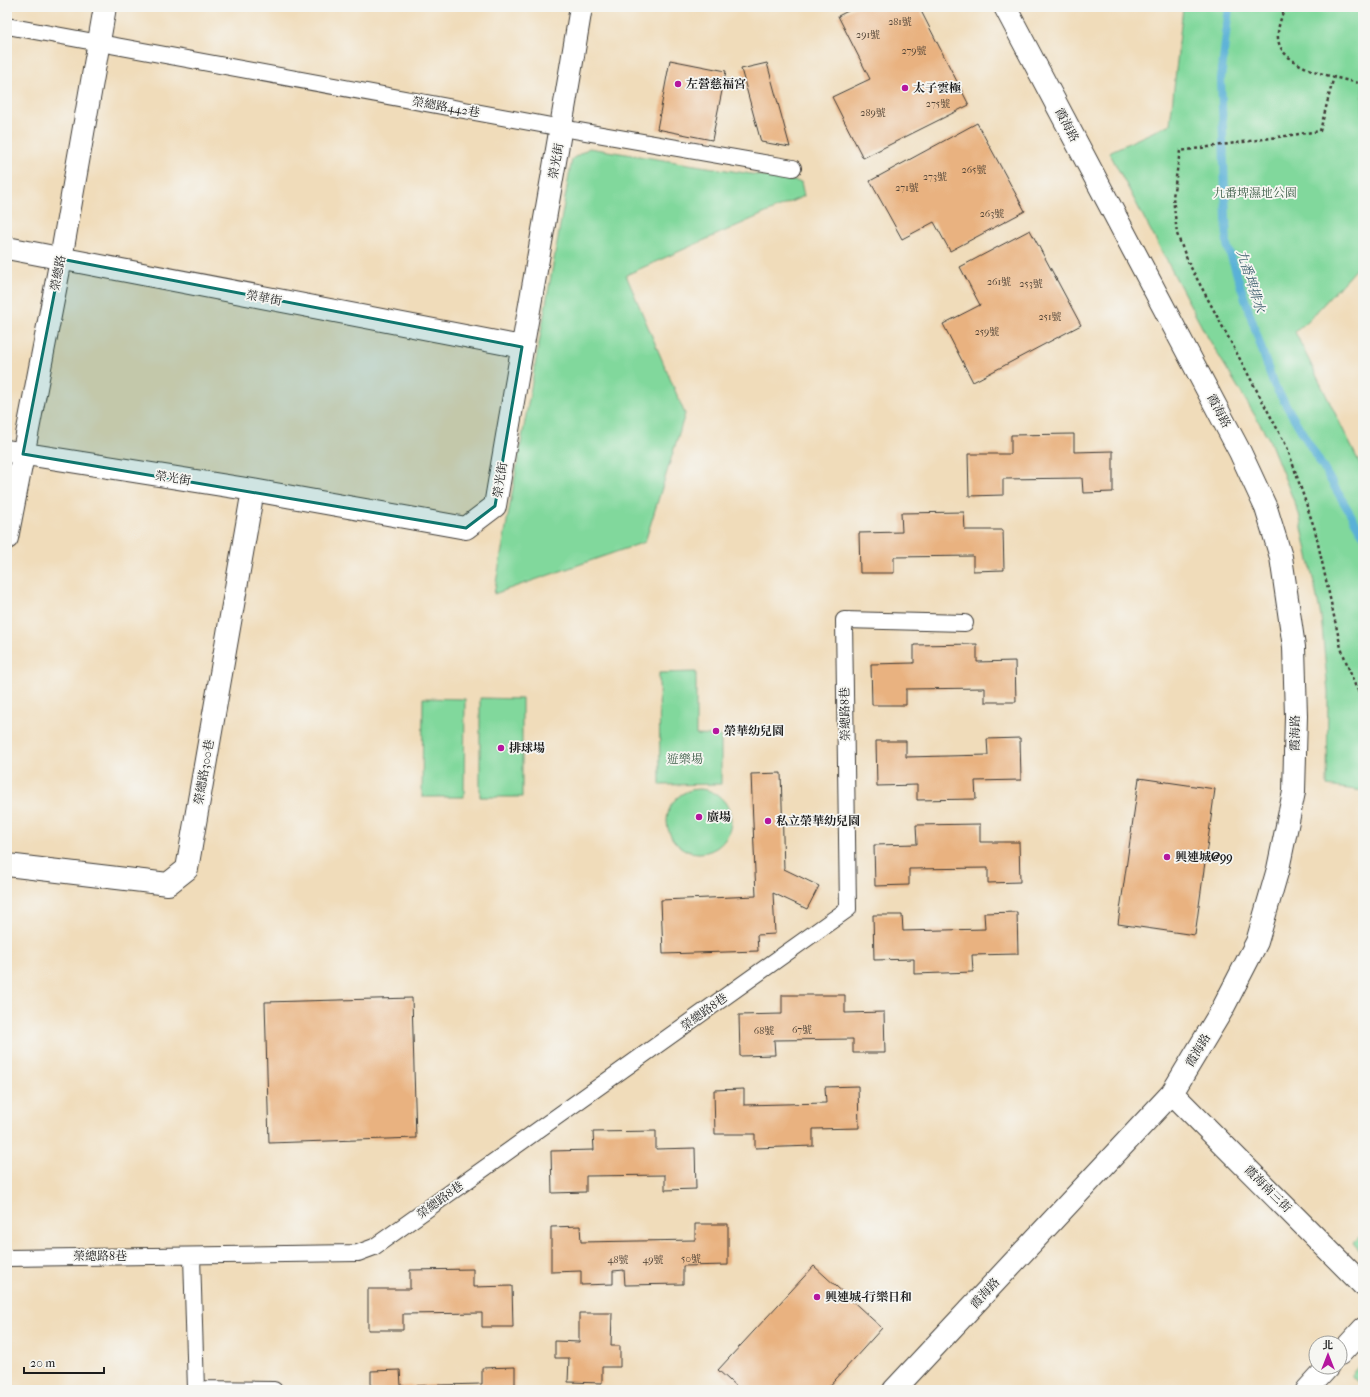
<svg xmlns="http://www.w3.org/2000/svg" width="1370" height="1397" font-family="'IM FELL French Canon','Noto Serif TC',serif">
<rect width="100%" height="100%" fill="#f6f6f2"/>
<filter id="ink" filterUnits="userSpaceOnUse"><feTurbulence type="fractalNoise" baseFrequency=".025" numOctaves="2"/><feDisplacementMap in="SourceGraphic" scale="8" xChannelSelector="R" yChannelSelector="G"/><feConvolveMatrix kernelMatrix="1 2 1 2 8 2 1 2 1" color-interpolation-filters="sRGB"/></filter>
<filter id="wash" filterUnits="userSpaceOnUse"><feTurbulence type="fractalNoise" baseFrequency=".012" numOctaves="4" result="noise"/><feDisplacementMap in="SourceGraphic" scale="16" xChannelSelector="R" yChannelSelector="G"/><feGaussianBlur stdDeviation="0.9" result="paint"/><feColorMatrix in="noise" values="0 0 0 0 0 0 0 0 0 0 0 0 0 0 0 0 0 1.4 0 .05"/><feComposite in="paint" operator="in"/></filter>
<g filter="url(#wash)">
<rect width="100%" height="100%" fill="#f0dcba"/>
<path fill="#81d89c" stroke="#4e7a5c" d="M1183,7H1363V261L1309,320L1295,332L1363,470V791L1327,786L1328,692L1321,616L1299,514L1269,439L1204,331L1109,152L1170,124Z
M589,148L801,182L804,196L626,275L685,414L645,542L494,594L572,159Z
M696,672V735L721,736V784L660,785L659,673Z
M423,698L465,699L464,797H422Z
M480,698L522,699V797H480Z
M667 821a32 32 0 1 1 64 0a32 32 0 1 1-64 0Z
M1363,1233V1254L1353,1243Z
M1363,1362V1387L1351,1376Z"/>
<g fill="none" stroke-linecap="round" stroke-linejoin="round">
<path stroke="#5ab1d7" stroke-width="8" d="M1229,7L1221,79L1227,245L1273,383L1363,535"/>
</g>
<g id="blocks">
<path fill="#e9b280" d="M856,7H919L969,105L863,158L832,97L870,79L838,16Z
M670,60L726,71L712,140L657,129Z
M767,63L790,147L761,142L741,69Z
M977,123L1025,211L950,251L934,222L902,239L870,181Z
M1030,230L1081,325L973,382L943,324L980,305L960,267Z
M1074,434V452L1113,451V492L1083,493L1082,478L1003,479V495L969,496L968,454H1011V435Z
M964,512L965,530H1003L1004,570L973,571V556L894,557V573H860L859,533L902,532L901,513Z
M977,644V662L1015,661L1016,702H985V688L906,689V705H872L871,664L914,663V645Z
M1020,738L1021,780L975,781L976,799L917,800V785L877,786L876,741H906V757L988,755L987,739Z
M781,773L784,869L819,886L807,909L773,893L775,934L757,935L758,951L663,954L661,900L756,896L751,774Z
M1139,778L1215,789L1195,935L1118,924Z
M980,824V842H1019L1020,882L988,883V868L909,869V885L875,886L874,845L917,844L916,825Z
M1017,912L1018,954L972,955L973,972L914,974V959L874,960L873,915H902L903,931L985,929L984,913Z
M782,995H845V1013L884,1012L885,1053H853V1039L774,1040L775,1055L740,1056L739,1015L782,1014Z
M412,998L416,1138L269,1143L265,1002Z
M858,1086L859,1128L813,1129V1146L755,1148V1134H715L714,1090L744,1089V1105L826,1103L825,1087Z
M656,1131V1149L695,1148L696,1189L665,1190V1175L586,1176V1192L552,1193L551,1151L594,1150L593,1132Z
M695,1224H728V1265L683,1266V1284L625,1285L624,1270L613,1271V1284L581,1285V1271L551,1272V1227L580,1226L581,1242L695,1240Z
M814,1266L882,1328L826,1390H740L718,1370Z
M473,1269V1287L512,1286L513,1327H482V1313L403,1314V1330H368V1289H410V1270Z
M579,1313H612L611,1346H620V1367H602V1383L568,1382L569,1358H555V1341L579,1342Z
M515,1367V1390H371V1371L400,1370L401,1386L482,1384V1368Z"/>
</g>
</g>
<g filter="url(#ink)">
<use href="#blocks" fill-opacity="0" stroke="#3c3934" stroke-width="1"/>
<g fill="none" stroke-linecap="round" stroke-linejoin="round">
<defs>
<path id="lane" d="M7,26L562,128L793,168
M192,1256L196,1390
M7,1258L358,1253L374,1247L848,909L844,620L965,623
M196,1389L274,1390"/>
<path id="street" d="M7,248L522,347
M7,451L253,490L466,528L495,506C523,340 554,174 581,7
M7,538L61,259L105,7
M7,865L168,884L187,869L253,490
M1172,1093L1363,1285
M1340,1354L1363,1329
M894,1390L1172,1093L1222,1010L1257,942L1278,869L1294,792L1296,716L1294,647L1281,557L1266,508L1240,452L1005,7
M1307,1390L1328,1367"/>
</defs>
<use href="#lane" stroke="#3c3934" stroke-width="18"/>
<use href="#street" stroke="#3c3934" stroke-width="24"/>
<path stroke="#3c3934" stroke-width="2.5" stroke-dasharray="3 3" stroke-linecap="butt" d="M1285,7C1282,16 1278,25 1278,34C1275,68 1339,78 1363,84
M1334,76L1320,131L1180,151L1173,197L1177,234L1188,262L1287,447L1315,530L1341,648L1355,685L1363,699"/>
<use href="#lane" stroke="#fff" stroke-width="16"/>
<use href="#street" stroke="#fff" stroke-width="22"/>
</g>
</g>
<path fill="#0f766e" fill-opacity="0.2" stroke="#0f766e" stroke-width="3" stroke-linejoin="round" d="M61,259L522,347L495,506L466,528L23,454Z"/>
<g fill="#b5179e" stroke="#f6f6f2" stroke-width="1.5">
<circle cx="678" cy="84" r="4"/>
<circle cx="905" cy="88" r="4"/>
<circle cx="716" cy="731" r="4"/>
<circle cx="501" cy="748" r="4"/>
<circle cx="699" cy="817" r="4"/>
<circle cx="768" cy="821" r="4"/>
<circle cx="1167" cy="857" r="4"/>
<circle cx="817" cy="1297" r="4"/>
</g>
<g text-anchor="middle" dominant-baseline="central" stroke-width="3.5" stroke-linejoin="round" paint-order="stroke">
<g font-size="10" fill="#4f4235">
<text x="900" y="22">281號</text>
<text x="868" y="35">291號</text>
<text x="914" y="51">279號</text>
<text x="938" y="104">275號</text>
<text x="873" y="113">289號</text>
<text x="974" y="170">265號</text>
<text x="935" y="177">273號</text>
<text x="907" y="188">271號</text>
<text x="992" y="214">263號</text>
<text x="999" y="282">261號</text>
<text x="1031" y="284">253號</text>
<text x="1050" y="317">251號</text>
<text x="987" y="332">259號</text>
<text x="802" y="1030">67號</text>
<text x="764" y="1031">68號</text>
<text x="691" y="1259">50號</text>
<text x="618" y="1260">48號</text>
<text x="653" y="1260">49號</text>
</g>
<g font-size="12" font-weight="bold" fill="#1c1c1c" stroke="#f6f6f2" text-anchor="start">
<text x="686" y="84">左營慈福宮</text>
<text x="913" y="88">太子雲極</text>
<text x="724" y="731">榮華幼兒園</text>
<text x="509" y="748">排球場</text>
<text x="707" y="817">廣場</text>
<text x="776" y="821">私立榮華幼兒園</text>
<text x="1175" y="857">興連城@99</text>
<text x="825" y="1297">興連城-行樂日和</text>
</g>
<g font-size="12" fill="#1c1c1c" stroke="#f6f6f2">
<text transform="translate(446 107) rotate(10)">榮總路442巷</text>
<text transform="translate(1067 125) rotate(62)">霞海路</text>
<text transform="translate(556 161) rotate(-80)">榮光街</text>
<text transform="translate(58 273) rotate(-79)">榮總路</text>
<text transform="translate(264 298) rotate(11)">榮華街</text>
<text transform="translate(1219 411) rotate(62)">霞海路</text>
<text transform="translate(173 478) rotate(9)">榮光街</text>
<text transform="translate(500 480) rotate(-81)">榮光街</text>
<text transform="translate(845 714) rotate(-91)">榮總路8巷</text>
<text transform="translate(1295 733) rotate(-89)">霞海路</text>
<text transform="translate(204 772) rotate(-80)">榮總路300巷</text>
<text transform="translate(704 1012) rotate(-36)">榮總路8巷</text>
<text transform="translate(1198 1050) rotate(-59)">霞海路</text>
<text transform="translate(1268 1189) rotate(45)">霞海南三街</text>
<text transform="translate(440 1200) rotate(-36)">榮總路8巷</text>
<text x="100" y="1256">榮總路8巷</text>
<text transform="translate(985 1293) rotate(-47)">霞海路</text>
</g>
<g font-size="12" fill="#3f5e49" stroke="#f6f6f2">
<text x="1255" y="193">九番埤濕地公園</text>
<text x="685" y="759">遊樂場</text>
</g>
<g font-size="13" font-style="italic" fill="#355867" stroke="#f6f6f2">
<text transform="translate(1251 281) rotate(72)">九番埤排水</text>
</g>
</g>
<rect width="1370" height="1397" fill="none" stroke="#f6f6f2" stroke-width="24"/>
<g transform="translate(1328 1355)"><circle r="19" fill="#f6f6f2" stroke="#9f9f9c"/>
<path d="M0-3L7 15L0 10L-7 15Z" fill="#b5179e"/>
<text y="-6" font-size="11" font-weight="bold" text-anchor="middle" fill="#1c1c1c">北</text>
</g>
<path d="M24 1367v6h80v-6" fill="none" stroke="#1c1c1c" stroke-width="2"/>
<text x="30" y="1367" font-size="12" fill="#1c1c1c" stroke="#f6f6f2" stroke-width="3" paint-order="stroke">20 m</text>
</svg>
